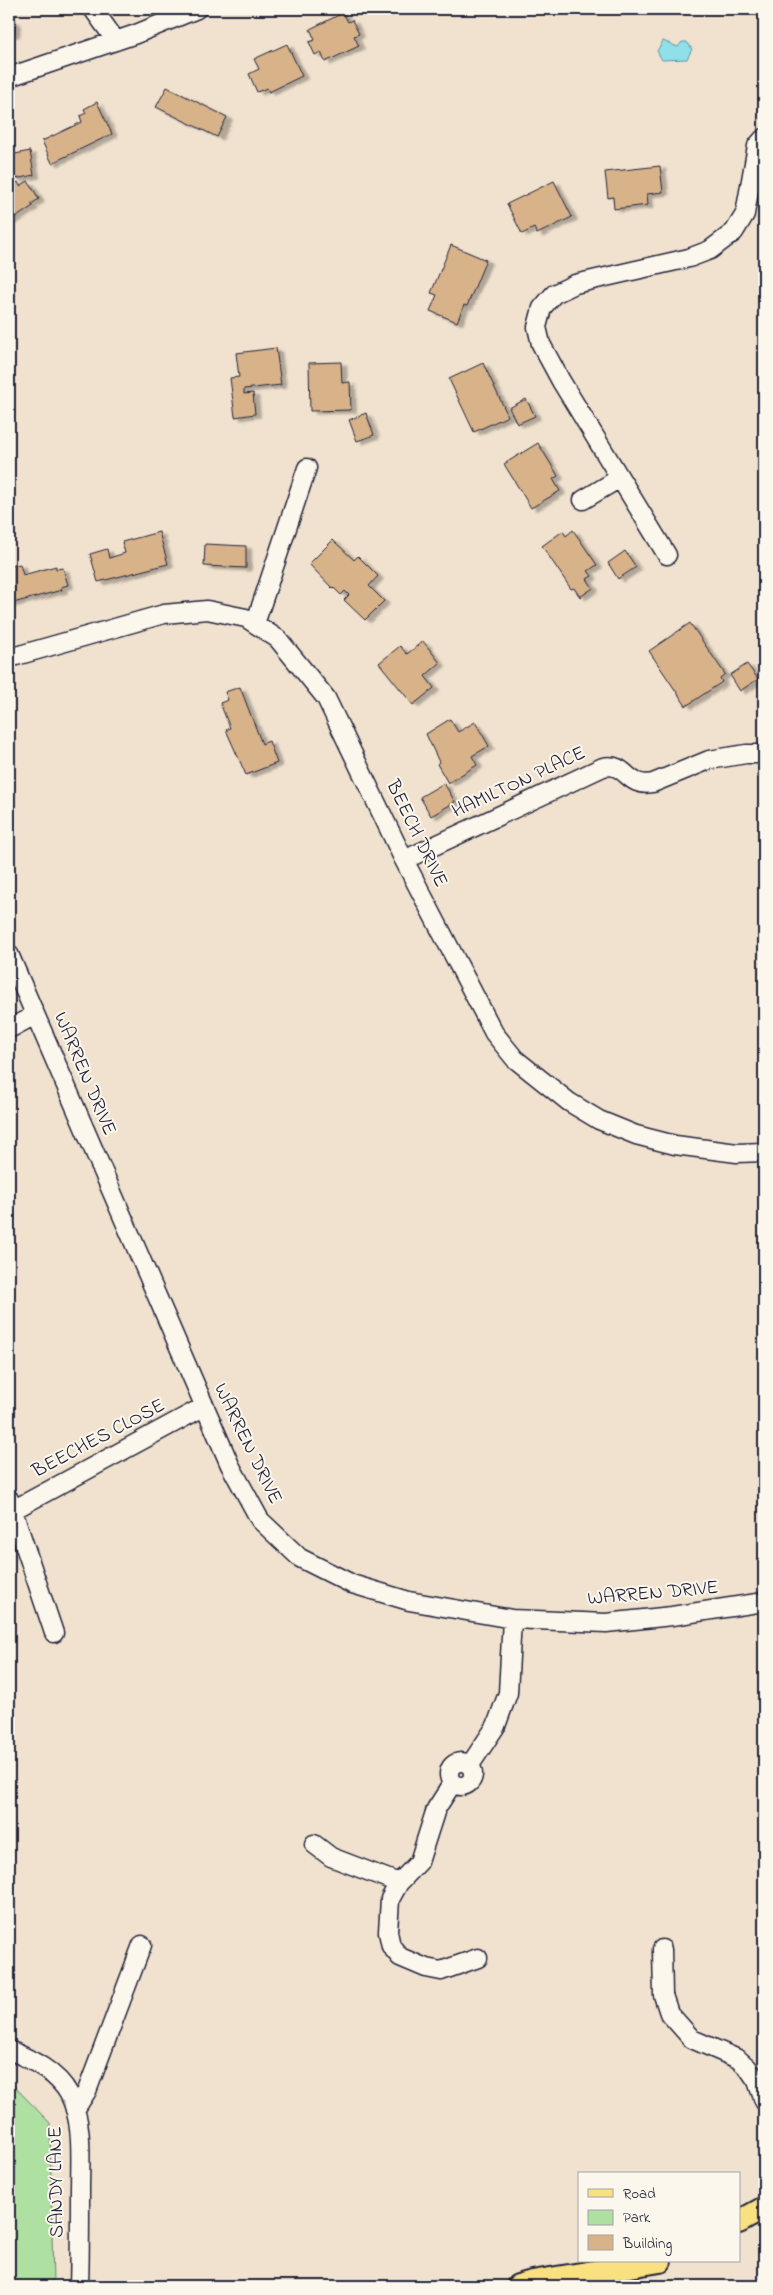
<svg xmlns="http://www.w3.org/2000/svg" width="773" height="2295" font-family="'Indie Flower',sans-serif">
<defs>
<filter id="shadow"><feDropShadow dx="5.5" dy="3" stdDeviation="1" flood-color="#0004"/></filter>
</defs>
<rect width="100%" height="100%" fill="#f0e2ce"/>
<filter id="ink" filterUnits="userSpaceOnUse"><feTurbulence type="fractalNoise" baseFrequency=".02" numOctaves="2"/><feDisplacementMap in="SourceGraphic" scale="10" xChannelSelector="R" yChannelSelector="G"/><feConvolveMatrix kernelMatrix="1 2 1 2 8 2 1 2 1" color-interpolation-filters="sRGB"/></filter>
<g filter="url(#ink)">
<path fill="#aee0a2" stroke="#68816e" d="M9,2081L50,2123L53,2286H9Z"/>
<path fill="#8fe0e9" stroke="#6394a3" d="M663,41L678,47L682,42H687L692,49L687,59L662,60L657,51Z"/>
<path fill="#d8b289" stroke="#22223b" filter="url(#shadow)" d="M9,9L10,20L15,21L14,34H9Z
M343,13L348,22L352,20L359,34L354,36L359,46L325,62L321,52L315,55L309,42L315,40L310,29Z
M287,44L302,76L269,92L267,88L257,92L249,74L259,69L254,59Z
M167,87L227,117L217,137L156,107Z
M97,102L112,134L52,163L42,141L82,122L80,116L86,113L84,109Z
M30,151L34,175L15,179L10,155Z
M660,166L663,192L647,194L648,205L614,209L613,197L608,198L605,172Z
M28,181L39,199L31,204L33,206L9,222V188L18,182L20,186Z
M554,181L572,217L537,234L534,228L522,234L507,204Z
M451,245L486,260L467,306L464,305L457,322L430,311L437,295L431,293Z
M276,348L281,385L244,389V394L253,393L255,414L235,417L230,378L239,377L236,353Z
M341,362L342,383L350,382L351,410L310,411L309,363Z
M483,363L508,416L474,432L449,379Z
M526,399L535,416L517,424L509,408Z
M366,413L374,435L357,441L349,420Z
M538,443L558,476L553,479L560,491L531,508L504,464Z
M573,530L597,565L588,571L592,576L587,579L593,588L580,597L574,588L571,589L542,546L563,531L566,536Z
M159,532L168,564L98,582L90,554L107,549L109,558L125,553L122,542Z
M333,540L354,560L358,556L378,576L369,586L384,601L365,620L344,600L349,595L345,591L341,595L333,587L332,588L309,564Z
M205,544L246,546V568L204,566Z
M625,551L636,567L618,579L608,563Z
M20,564L23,575L56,566V569L63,568L68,585L61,587L62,590L9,604V567Z
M690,623L725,674L720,678L722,682L686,706L649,651Z
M423,641L440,663L425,676L434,688L413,705L379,663L400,646L407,654Z
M747,664L758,679L740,691L730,675Z
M240,687L262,744L269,741L277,763L246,775L226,730L230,728L220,703L228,700L225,692Z
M450,719L458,732L475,722L489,746L472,756L477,765L448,783L437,764L439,762L426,734Z
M444,783L455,802L431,816L420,797Z"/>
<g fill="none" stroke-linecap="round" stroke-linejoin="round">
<defs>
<path id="minor" d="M93,9L116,41
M9,77L136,34L197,9
M583,500L620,478
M667,555L561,381L541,344L537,327L542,308L554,294L575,284L689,258L710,250L734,232L745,214L757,146L764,138
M255,624L307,468
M9,658L164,614L207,610L246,618L278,639L326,698L404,860L494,1033L515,1059L569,1102L599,1120L636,1135L675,1145L737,1153L764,1152
M404,860L603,767C628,762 625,788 653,783L709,760L746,754H764
M9,954L230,1465L260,1520L300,1558L352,1584L409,1601L512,1619L606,1623L672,1616L764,1602
M9,1029L35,1015
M9,1499L54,1633
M13,1510L205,1406
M449 1774a12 12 0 1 1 24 0a12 12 0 1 1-24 0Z
M470,1765L496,1726L508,1693L512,1619
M452,1784L436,1809L419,1862L399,1883L390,1899L388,1932L391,1946L400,1957L426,1968L441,1971L478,1958
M314,1844L331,1857L399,1883
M662,1949L663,1995L669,2013L692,2039L738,2059L748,2068L757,2081L764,2101
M9,2050C31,2059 57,2072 69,2094C84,2122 80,2160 80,2191C80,2223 80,2255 79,2286
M75,2110L87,2091L142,1945"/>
<path id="major" d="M739,2222L764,2208
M518,2286L532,2282L660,2261"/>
</defs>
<use href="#minor" stroke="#22223b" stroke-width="21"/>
<use href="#major" stroke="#22223b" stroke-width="26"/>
<use href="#minor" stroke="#fbf7ec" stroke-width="18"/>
<use href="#major" stroke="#f9e181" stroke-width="22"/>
</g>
</g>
<g text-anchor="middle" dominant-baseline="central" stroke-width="4" stroke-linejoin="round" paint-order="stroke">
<g font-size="20" fill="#22223b" stroke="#fbf7ec">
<text transform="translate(519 783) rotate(-25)">HAMILTON PLACE</text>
<text transform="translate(416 834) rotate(64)">BEECH DRIVE</text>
<text transform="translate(84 1074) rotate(67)">WARREN DRIVE</text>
<text transform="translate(99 1439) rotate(-28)">BEECHES CLOSE</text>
<text transform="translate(247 1444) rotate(64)">WARREN DRIVE</text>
<text transform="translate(653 1594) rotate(-5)">WARREN DRIVE</text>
<text transform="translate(57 2182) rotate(-91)">SANDY LANE</text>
</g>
</g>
<rect width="773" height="2295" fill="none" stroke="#fbf7ec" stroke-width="30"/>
<rect x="15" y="15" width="743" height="2265" fill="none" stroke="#22223b" stroke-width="2" filter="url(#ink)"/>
<rect x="578" y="2172" width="162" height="90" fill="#fbf7ec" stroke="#a4a2a5"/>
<rect x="588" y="2189" width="25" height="8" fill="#f9e181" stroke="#a4a2a5"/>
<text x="623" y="2198" font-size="15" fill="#22223b">Road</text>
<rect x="588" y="2210" width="25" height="15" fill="#aee0a2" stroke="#a4a2a5"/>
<text x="623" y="2222" font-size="15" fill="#22223b">Park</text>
<rect x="588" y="2235" width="25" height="15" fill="#d8b289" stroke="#a4a2a5"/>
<text x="623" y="2248" font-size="15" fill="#22223b">Building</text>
</svg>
